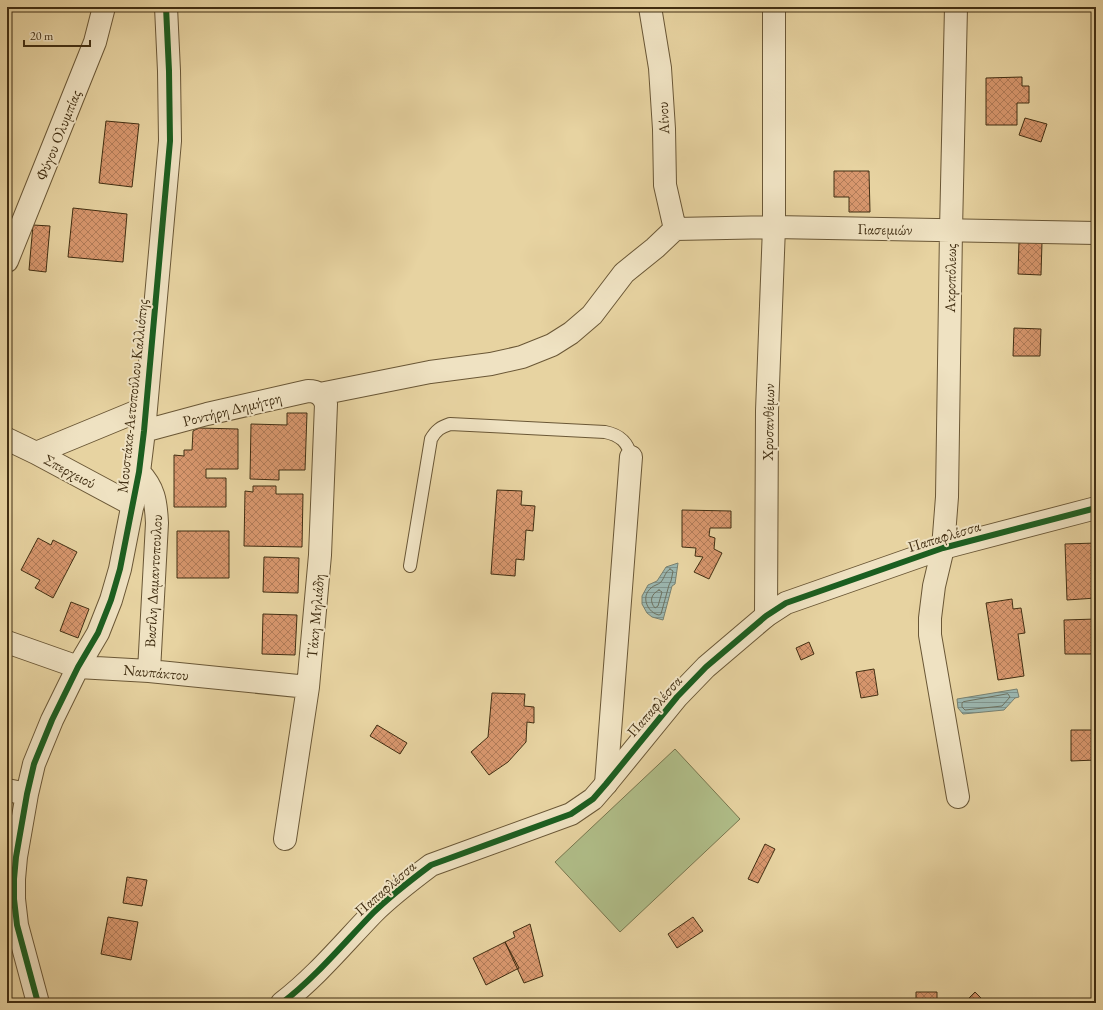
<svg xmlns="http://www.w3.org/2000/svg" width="1103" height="1010" font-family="'EB Garamond',serif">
<defs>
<pattern id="water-rules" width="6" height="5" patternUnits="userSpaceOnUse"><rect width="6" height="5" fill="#9bb6af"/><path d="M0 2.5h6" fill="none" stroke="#80948d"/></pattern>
<pattern id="building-cross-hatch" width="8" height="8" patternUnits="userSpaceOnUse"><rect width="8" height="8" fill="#d8976e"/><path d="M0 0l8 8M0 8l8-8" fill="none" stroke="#b17c59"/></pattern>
</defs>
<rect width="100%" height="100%" fill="#e7d3a1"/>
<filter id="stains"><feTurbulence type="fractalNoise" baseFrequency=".005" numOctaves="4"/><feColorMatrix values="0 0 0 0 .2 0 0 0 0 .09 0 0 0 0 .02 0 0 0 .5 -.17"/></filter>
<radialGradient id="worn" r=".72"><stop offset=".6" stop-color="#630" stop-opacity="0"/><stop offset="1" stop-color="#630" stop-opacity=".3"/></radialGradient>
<path fill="#b0be89" stroke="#78764e" d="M675,749L740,819L620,932L555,862Z"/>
<path fill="url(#water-rules)" stroke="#778070" d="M678,563L675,584L672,586L663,620L652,617L647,613L642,604V596L648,585L657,581L666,567Z
M1017,689L1019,697L1015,698L1004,710L963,714L958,708L957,699Z"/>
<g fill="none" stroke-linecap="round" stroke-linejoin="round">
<path stroke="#6e7260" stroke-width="1" d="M670,569L673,571L671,581L669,585L661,614L659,615C648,613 640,597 651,588C654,585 658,585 661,582C665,577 665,572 670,569Z
M659,590L662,592L658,606L655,608C649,601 651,594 659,590Z
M1008,694L1010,697L1002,706L965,710L962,707V703L963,702Z"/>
</g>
<path fill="url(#building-cross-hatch)" stroke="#412e12" d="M1022,77V86H1029V103H1017V125H986V78Z
M1025,118L1047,124L1041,142L1019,135Z
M106,121L139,124L132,187L99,183Z
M834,171H869L870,212H849V197H834Z
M73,208L127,214L123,262L68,257Z
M33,225L50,226L46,272L29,270Z
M1019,242H1042L1041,275L1018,274Z
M1014,328L1041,329L1040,356H1013Z
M287,413H307L305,470H279V480L250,479L251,424L287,425Z
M199,428L238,429V469H206V478H226V507H174V455L184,456V450H192L193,431Z
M253,486H276V494H303L302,547L244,546L245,491L253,492Z
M497,490L522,491L521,505L535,506L533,531L526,530L524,560L516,559L515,576L491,574Z
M682,510L731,511V528H710L709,536L715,538L714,549L722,553L709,579L694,572L703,557L695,556L696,548L682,547Z
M177,531H229V578H177Z
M38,538L51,545L53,540L77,552L53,598L35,588L40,580L21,570Z
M1096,543V598L1067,600L1065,544Z
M264,557L299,558L298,593L263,592Z
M1012,599L1013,609L1021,608L1025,633L1018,634L1024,676L998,680L986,603Z
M71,602L89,609L78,638L60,631Z
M263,614L297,615L295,655L262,654Z
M1096,619V654H1065L1064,620Z
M809,642L814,654L801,660L796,648Z
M874,669L878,695L861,698L856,672Z
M492,693L525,694L524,706L534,707V723L527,722L526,742L508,762L489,775L471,752L488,737Z
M377,725L407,743L400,754L370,736Z
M1071,730H1096V760L1071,761Z
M765,844L775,849L758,883L748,879Z
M127,877L147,880L142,906L123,903Z
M108,917L138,922L131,960L101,954Z
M693,917L703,931L677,948L668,934Z
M530,924L543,976L524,983L505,942L515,937L513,932Z
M505,942L519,968L486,985L473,958Z
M916,992H937V1003H916Z
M975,992L986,1003H964Z"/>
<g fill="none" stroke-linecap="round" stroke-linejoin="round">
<defs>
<path id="service" d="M410,566L431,439C436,430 441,427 450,424L605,432C620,435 628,442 631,457"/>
<path id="minor" d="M650,7L660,68L664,129L665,185L675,229
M956,7L951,230L947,497L943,548L934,586L930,618V635L958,797
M675,229L774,227L1096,233
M7,261L95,42L104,7
M320,394L430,372L491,364L522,357L552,345L571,333L592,315L624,273L655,248L675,229
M144,431L207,414L308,391C317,391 323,395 326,404L320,555L308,687L285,839
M7,439L36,453L133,505
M36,453L145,408
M139,472C154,488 156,501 157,523L149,671
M766,616L767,411L774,227V7
M7,642L78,667L149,671L308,687
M606,784L631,457
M7,790L27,794
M38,1003L17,925L14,899V879L16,857L27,794L34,764L52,720L78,667L98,633L111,600L120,569L139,472L144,431L170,141L169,71L166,7"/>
<path id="tertiary" d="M282,1003C316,977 343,944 373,913C390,896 411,880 431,865L571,814L593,799L606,784L677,697L706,667L766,616L786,603L943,548L1096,508"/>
</defs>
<use href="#service" stroke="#6a5736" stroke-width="14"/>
<use href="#minor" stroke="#6a5736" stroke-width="24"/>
<use href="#tertiary" stroke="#6a5736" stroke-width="24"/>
<use href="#service" stroke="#efe2c2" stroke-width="12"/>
<use href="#minor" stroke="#efe2c2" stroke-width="22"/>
<use href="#tertiary" stroke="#efe2c2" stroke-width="22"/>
<defs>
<path id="cycleway" d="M38,1003L17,925L14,899V879L16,857L27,794L34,764L52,720L78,667L98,633L111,600L120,569L139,472L144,431L170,141L169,71L166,7
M282,1003C316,977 343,944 373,913C390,896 411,880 431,865L571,814L593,799L606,784L677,697L706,667L766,616L786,603L943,548L1096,508"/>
</defs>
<use href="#cycleway" stroke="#efe2c2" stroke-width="8"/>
<use href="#cycleway" stroke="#1b5e20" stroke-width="6"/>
</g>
<g text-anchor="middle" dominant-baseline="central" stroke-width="4" stroke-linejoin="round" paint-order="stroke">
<g font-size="15" fill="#412e12" stroke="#efe2c2">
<text transform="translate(663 118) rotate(-93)">Αίνου</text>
<text transform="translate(58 135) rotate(-68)">Φύγου Ολυμπίας</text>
<text transform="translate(885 229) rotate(1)">Γιασεμιών</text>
<text transform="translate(950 278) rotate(-89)">Ακροπόλεως</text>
<text transform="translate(132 396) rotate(-84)">Μουστάκα-Αετοπούλου Καλλιόπης</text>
<text transform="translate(232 409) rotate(-14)">Ροντήρη Δημήτρη</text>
<text transform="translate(768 422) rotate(-89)">Χρυσανθέμων</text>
<text transform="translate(70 471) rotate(28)">Σπερχειού</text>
<text transform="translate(944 536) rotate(-17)">Παπαφλέσσα</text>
<text transform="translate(153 581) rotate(-87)">Βασίλη Δαμαντοπουλου</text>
<text transform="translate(315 616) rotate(-85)">Τάκη Μηλιάδη</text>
<text transform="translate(156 672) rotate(5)">Ναυπάκτου</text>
<text transform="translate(654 706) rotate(-49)">Παπαφλέσσα</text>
<text transform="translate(385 888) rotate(-41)">Παπαφλέσσα</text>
</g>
</g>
<rect width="1103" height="1010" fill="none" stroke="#e7d3a1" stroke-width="24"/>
<rect x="8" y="8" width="1087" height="994" fill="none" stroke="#412e12" stroke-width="2"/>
<rect x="12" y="12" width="1079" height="986" fill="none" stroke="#412e12"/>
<path d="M24 40v6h66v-6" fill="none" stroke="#412e12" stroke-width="2"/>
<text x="30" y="40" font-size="12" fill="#412e12" stroke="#efe2c2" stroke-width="3" paint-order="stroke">20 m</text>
<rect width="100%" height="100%" filter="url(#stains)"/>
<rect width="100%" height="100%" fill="url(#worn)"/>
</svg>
